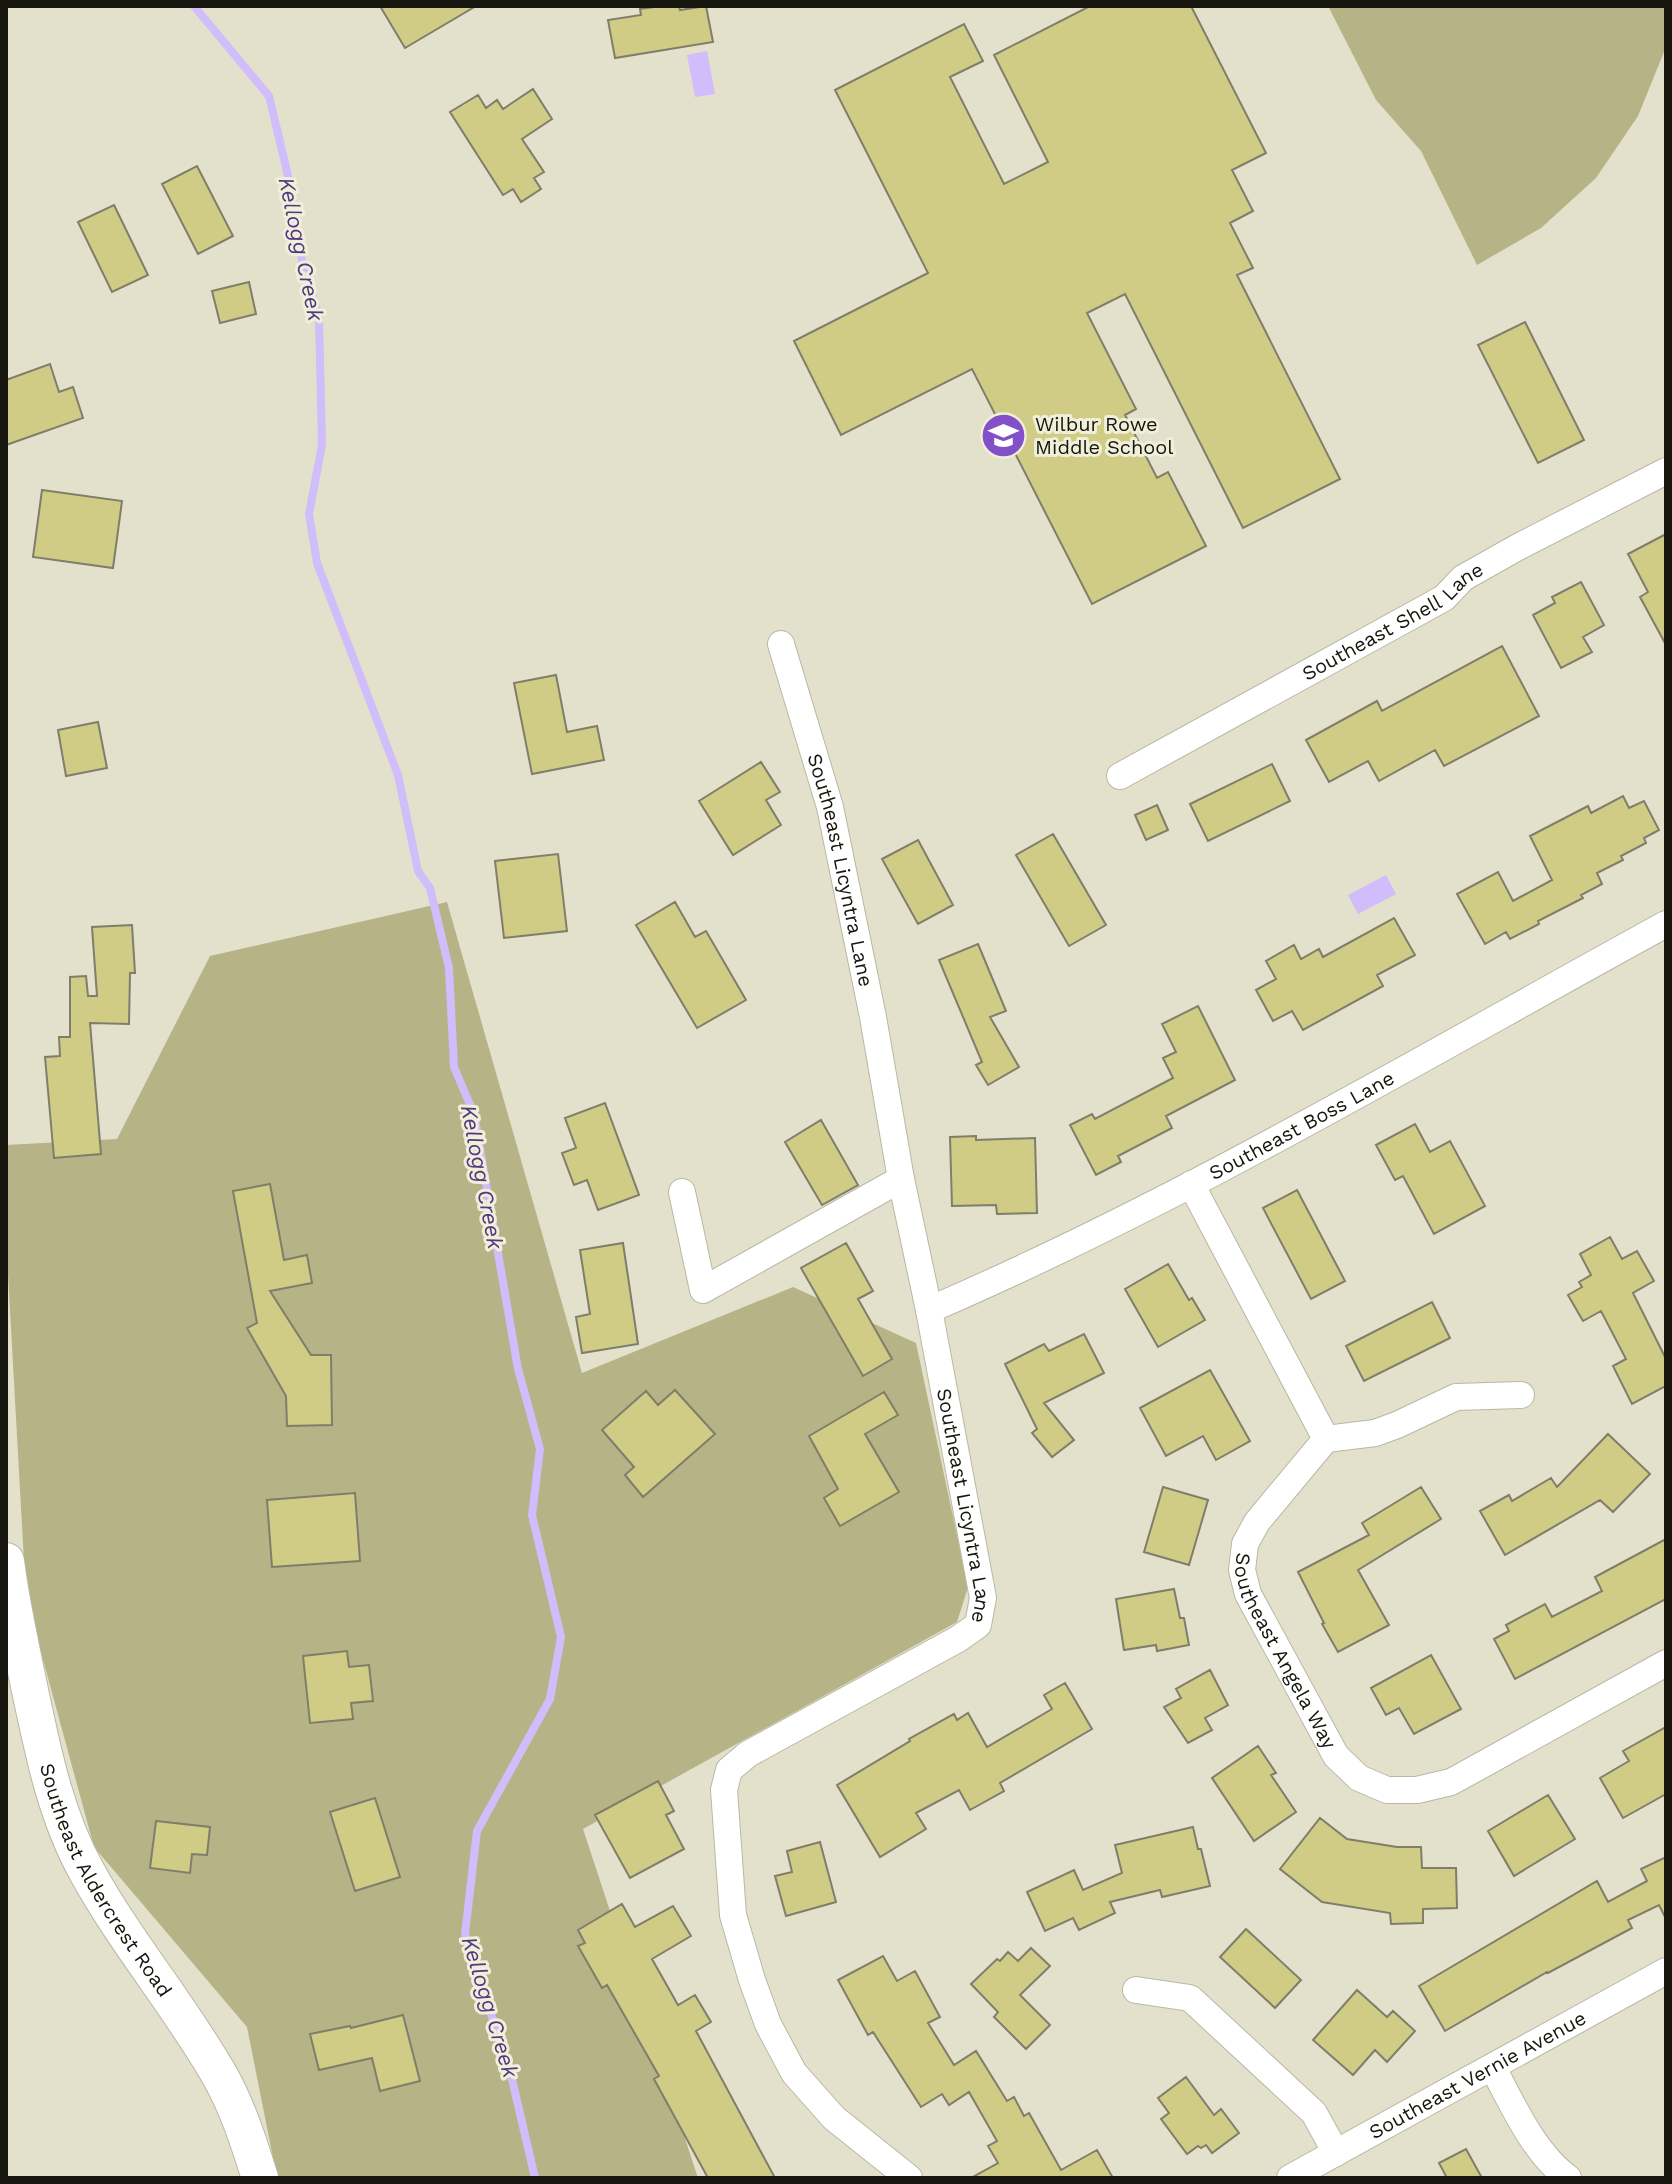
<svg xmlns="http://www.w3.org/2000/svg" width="1672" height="2184" font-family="'Work Sans',sans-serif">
<rect width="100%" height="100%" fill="#e3e1cc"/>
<path fill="#b6b387" d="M1328,6H1666V47L1638,116L1596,178L1541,228L1477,265L1421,151L1376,100Z
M447,902L582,1373L793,1287L916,1343L968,1587L957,1622L583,1829L698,2178H277L247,2027L94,1847L26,1597L6,1239V1145L117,1139L210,956Z"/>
<path fill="#d1bcfc" d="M707,51L715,94L695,97L687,55Z
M1386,875L1396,894L1358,914L1348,895Z"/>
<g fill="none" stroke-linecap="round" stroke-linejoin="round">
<path stroke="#d1bcfc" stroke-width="8" d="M194,6L269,96L289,180L302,260L319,317L322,445L309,514L317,563L398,775L418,871L430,888L449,968L454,1067L474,1114L518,1369L540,1449L532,1515L561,1637L550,1699L477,1831L465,1934L511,2075L535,2178"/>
</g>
<path fill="#d1cc85" stroke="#7f7e6b" stroke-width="2" d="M380,6H476L405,48Z
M661,6H679L680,10L706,6L713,42L615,58L608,20L641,15L640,9Z
M1090,6H1191L1266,153L1232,170L1253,211L1230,223L1253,268L1237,275L1340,479L1243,528L1125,294L1087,313L1136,409L1125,415L1157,478L1168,472L1206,546L1092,604L972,369L841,435L794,341L928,273L835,90L964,24L983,61L950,77L1004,184L1048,162L994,55Z
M533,89L552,119L522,139L544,172L534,178L541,189L521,202L513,189L503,195L450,112L478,95L486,108L497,100L503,109Z
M197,166L233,236L198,254L162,184Z
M114,205L148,275L112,292L78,222Z
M249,282L256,314L220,323L212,291Z
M1525,322L1584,440L1538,463L1478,345Z
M50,364L59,392L73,387L83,418L6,445V380Z
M42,490L122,501L113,568L33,557Z
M1666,534V645L1640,597L1648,592L1628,554Z
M1581,582L1604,625L1583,637L1592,652L1561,668L1533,615L1555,603L1552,597Z
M1502,646L1539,716L1444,766L1435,750L1379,781L1368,761L1329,782L1306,740L1377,701L1382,711Z
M556,675L567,732L597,726L604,760L532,774L514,683Z
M98,722L107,768L66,776L58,730Z
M761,762L780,792L766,800L781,825L733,855L699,801Z
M1272,764L1290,801L1208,841L1190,804Z
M1623,796L1629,808L1644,801L1659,830L1644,838L1646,843L1621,856L1623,860L1597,873L1602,884L1581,895L1583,898L1538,921L1539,924L1510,939L1506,932L1485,944L1457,894L1498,872L1513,901L1552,880L1530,836L1588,806L1591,813Z
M1157,805L1168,830L1146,840L1135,815Z
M1053,834L1106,925L1069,946L1016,855Z
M918,840L953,905L918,924L882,859Z
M558,854L567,931L504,938L495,861Z
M675,902L695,937L706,931L746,1000L697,1028L636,925Z
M1394,918L1415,955L1377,975L1383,986L1303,1030L1292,1011L1273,1021L1256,990L1276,979L1266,961L1294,945L1301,959L1319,949L1323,957Z
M132,925L135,973H130L129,1024L90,1023L101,1154L54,1158L45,1057L60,1056L59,1037H70V977L86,976L88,996H97L92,927Z
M978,944L1006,1011L990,1017L1019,1067L988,1085L976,1065L982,1062L939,960Z
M1198,1006L1235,1080L1166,1116L1172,1128L1118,1156L1121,1162L1096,1175L1070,1125L1092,1114L1095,1119L1173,1078L1163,1058L1176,1052L1162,1024Z
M605,1103L639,1195L598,1210L587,1180L574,1185L562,1153L576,1148L565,1118Z
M821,1120L858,1185L822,1205L785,1142Z
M1415,1124L1430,1152L1450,1141L1485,1206L1434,1234L1403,1176L1395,1180L1376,1145Z
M976,1136V1140L1035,1138L1037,1213L997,1214L996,1205L952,1206L950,1137Z
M270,1184L284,1260L307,1255L312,1283L270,1291L311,1355H331L332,1425L287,1426L286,1396L247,1328L257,1323L233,1191Z
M1297,1190L1345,1281L1311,1299L1263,1208Z
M1610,1237L1622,1259L1637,1251L1654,1281L1633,1293L1666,1359V1386L1632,1404L1613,1366L1626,1359L1601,1311L1583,1321L1568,1295L1582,1287L1579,1282L1591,1275L1580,1254Z
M623,1243L638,1344L582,1353L576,1317L590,1314L580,1250Z
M846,1243L873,1291L858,1299L892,1359L863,1376L801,1268Z
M1168,1264L1189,1300L1192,1298L1205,1320L1158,1347L1125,1289Z
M1432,1302L1450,1338L1364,1381L1346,1346Z
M1084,1334L1104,1373L1044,1403L1074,1440L1052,1457L1032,1433L1037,1429L1005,1364L1044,1344L1049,1351Z
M1210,1370L1250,1441L1216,1460L1203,1436L1166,1456L1140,1408Z
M675,1390L715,1434L643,1497L625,1475L634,1467L602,1430L646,1391L658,1405Z
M884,1392L898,1415L865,1434L899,1492L840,1526L824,1498L838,1489L809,1436Z
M1608,1434L1650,1474L1613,1512L1600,1500L1505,1555L1480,1511L1509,1495L1512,1501L1551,1478L1557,1487Z
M1163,1487L1208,1500L1189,1565L1144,1552Z
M1421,1487L1441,1519L1358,1570L1389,1625L1338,1652L1322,1624L1324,1623L1298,1572L1369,1535L1362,1523Z
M355,1493L360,1561L272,1567L267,1500Z
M1666,1539V1599L1515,1679L1494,1639L1509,1631L1506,1625L1545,1604L1552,1617L1602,1591L1595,1577Z
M1174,1589L1180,1618H1184L1189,1645L1157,1651L1156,1645L1124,1650L1116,1599Z
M347,1651L349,1667L369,1665L373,1701L351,1703L353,1719L310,1723L303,1656Z
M1431,1655L1461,1709L1414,1734L1399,1708L1386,1715L1371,1688Z
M1210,1670L1228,1705L1205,1718L1212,1730L1188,1743L1164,1707L1181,1698L1176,1689Z
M1065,1683L1092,1729L1000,1783L1004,1791L970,1810L959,1790L916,1813L926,1829L880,1857L837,1785L910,1741L909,1739L954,1714L957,1720L968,1713L987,1747L1052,1709L1044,1695Z
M1666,1727V1794L1623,1818L1600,1778L1629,1761L1623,1751Z
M1258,1746L1276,1773L1271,1775L1296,1812L1254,1841L1212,1778Z
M658,1781L674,1811L666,1815L684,1849L630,1878L595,1815Z
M1548,1795L1575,1839L1514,1876L1488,1831Z
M375,1798L400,1877L355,1891L330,1812Z
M1320,1818L1347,1839L1397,1847H1421L1422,1868H1456L1457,1908L1423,1909V1923L1391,1924L1390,1913L1322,1902L1280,1869Z
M156,1821L210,1827L207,1855L192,1854L190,1873L150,1868Z
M1193,1827L1198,1849H1201L1210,1886L1162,1897L1160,1890L1110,1902L1115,1913L1079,1930L1073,1918L1045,1931L1027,1892L1074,1870L1083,1890L1122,1873L1115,1845Z
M820,1842L836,1902L786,1916L775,1876L792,1872L787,1851Z
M1666,1857V1919L1659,1905L1628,1920L1632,1928L1548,1973L1547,1972L1445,2031L1419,1986L1597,1881L1608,1902L1647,1881L1641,1869Z
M622,1904L635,1927L673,1906L691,1936L652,1959L678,2005L695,1995L711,2022L696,2031L775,2178H708L654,2079L659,2076L607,1985L602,1988L578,1946L585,1943L578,1930Z
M1246,1929L1301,1980L1275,2008L1220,1957Z
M1031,1948L1050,1966L1020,1995L1050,2025L1026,2049L994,2017L998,2012L971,1984L997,1959L1000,1961L1008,1952L1018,1961Z
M883,1956L897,1981L915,1971L940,2017L928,2023L954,2065L976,2051L1007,2101L1014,2097L1024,2116L1029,2113L1061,2170L1097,2150L1113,2178H971L998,2163L988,2146L997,2141L969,2092L949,2105L942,2094L921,2107L873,2032L868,2035L838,1980Z
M1357,1990L1387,2017L1393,2011L1415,2031L1387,2062L1375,2050L1353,2075L1313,2040Z
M403,2015L420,2081L380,2091L372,2058L319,2070L310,2034L350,2026L351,2028Z
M1186,2077L1214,2115L1221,2109L1239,2133L1212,2153L1206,2145L1201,2148L1198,2146L1187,2154L1161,2119L1169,2113L1158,2098Z
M1466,2149L1482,2178H1447L1439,2163Z"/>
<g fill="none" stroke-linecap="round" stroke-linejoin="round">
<defs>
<g id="street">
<path id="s1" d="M781,644L830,807L873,1017L901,1179L929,1310L983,1598L978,1625L958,1639L748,1754L729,1770L724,1790L733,1915L752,1980L768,2024L794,2073L834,2118L909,2178"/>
<path id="s2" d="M1120,776L1444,598L1463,578L1518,547L1666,471"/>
<path d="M1191,1184L1326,1439"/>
<path d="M682,1192L703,1290L901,1179"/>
<path id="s3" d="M929,1310C1184,1200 1423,1057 1666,924"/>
<path id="s4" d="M1326,1439L1257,1522L1245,1544L1242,1570L1248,1594L1336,1756L1359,1778L1387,1790H1417L1451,1782L1666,1663"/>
<path d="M1326,1439L1375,1433L1397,1425L1456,1397L1521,1395"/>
<path d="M1136,1990L1190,1998L1314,2113L1336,2153"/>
<path d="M1493,2068C1513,2105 1533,2152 1568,2178"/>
<path id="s5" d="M1290,2178L1666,1971"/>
</g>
<g id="secondary">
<path id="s6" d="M6,1561C11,1602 20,1641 28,1681C42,1746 54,1813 87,1872C126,1943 180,2006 220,2076C238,2108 249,2143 260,2178"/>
</g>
</defs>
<use href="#street" stroke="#b9b8a4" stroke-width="28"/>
<use href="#secondary" stroke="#b9b8a4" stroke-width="38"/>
<use href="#street" stroke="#fff" stroke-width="26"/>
<use href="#secondary" stroke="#fff" stroke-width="36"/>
</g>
<defs>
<symbol id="school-disc" viewBox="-11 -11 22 22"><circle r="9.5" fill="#8350c9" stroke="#f0efd9"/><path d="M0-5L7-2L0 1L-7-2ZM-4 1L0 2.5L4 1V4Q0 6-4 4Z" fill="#fff"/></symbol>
</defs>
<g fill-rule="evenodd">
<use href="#school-disc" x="978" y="410" width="51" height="51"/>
</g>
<g text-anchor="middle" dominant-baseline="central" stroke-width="6" stroke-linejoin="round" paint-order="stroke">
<g font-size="20" fill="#16160e" stroke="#f0efd9" text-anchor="start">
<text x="1035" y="424">Wilbur Rowe<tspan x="1035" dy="23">Middle School</tspan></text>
</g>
<g font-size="20" fill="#16160e" stroke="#f0efd9">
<text stroke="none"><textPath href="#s2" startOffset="314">Southeast Shell Lane</textPath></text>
<text stroke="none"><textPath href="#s1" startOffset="234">Southeast Licyntra Lane</textPath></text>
<text stroke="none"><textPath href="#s3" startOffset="416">Southeast Boss Lane</textPath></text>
<text stroke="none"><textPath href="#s1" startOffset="882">Southeast Licyntra Lane</textPath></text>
<text stroke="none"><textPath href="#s4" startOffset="250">Southeast Angela Way</textPath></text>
<text stroke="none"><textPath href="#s6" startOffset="338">Southeast Aldercrest Road</textPath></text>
<text stroke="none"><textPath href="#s5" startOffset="214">Southeast Vernie Avenue</textPath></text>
</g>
<g font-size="22" font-style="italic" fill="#543681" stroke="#f0efd9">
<text transform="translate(301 249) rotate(78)">Kellogg Creek</text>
<text transform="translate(482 1177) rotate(79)">Kellogg Creek</text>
<text transform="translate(490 2007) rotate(73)">Kellogg Creek</text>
</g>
</g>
<rect width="1672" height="2184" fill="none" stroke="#16160e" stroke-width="16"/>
</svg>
